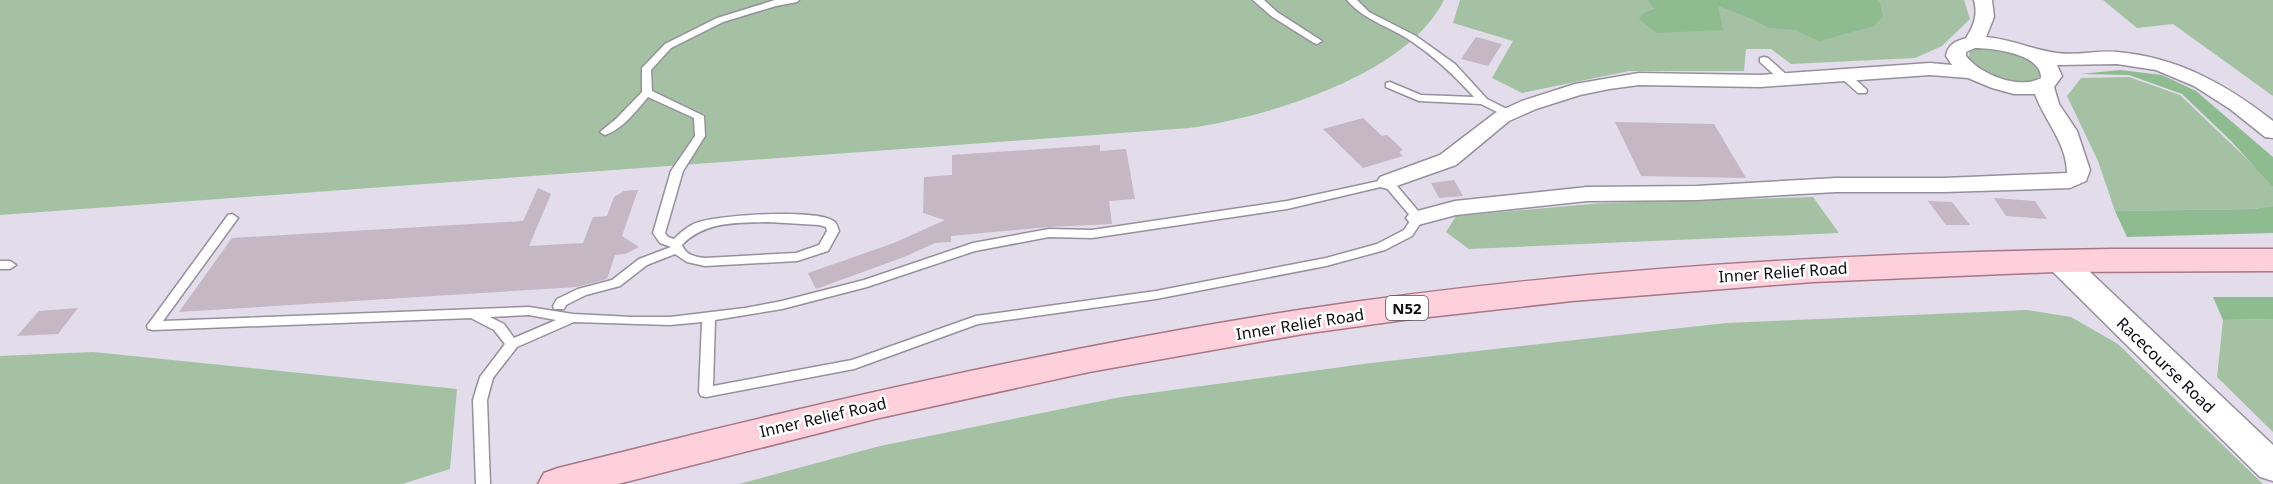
<svg xmlns="http://www.w3.org/2000/svg" width="2273" height="484" font-family="'Noto Sans',sans-serif">
<rect width="100%" height="100%" fill="#e3dceb"/>
<path fill="#a4c1a4" d="M0,0H1444C1406,76 1267,117 1189,128L0,215Z
M1460,0H1964L1970,19L1942,46L1915,58L1791,64L1771,49H1746L1744,71H1629L1522,93L1492,78L1513,41L1453,23Z
M2103,0H2273V96L2173,24L2137,28Z
M1984,47C2007,51 2026,53 2041,72L2040,76C2018,94 1986,74 1968,59L1970,51Z
M2129,77L2180,95L2270,181L2273,187V206L2253,209L2115,211L2098,161L2067,96L2081,78Z
M1813,197L1839,233L1469,249L1446,232L1456,216L1603,203Z
M2028,310L2071,317L2118,344L2263,484H739L880,446L1121,397L1371,363L1726,323Z
M2273,319V432L2217,377L2223,320Z
M93,352L457,389L450,469L402,484H0V356Z"/>
<path fill="#8ebb90" d="M1648,0H1877L1880,3L1883,16L1874,26L1819,41L1795,30L1769,28L1752,19L1718,6L1723,30L1656,33L1639,19L1643,13L1655,9Z
M2120,70L2162,75L2196,91L2273,157V187L2231,141L2182,94L2129,75L2080,74Z
M2273,206V233L2127,237L2115,211L2253,209Z
M2213,297H2273V319L2223,320Z"/>
<path fill="#c5b7c3" d="M1476,37L1502,44L1488,66L1461,59Z
M1363,118L1382,136L1387,135L1403,150L1399,152L1403,156L1363,168L1323,129Z
M1615,122L1714,124L1746,178L1641,176Z
M1100,145V151L1126,149L1135,199L1109,201L1112,224L1049,227L951,236V242L935,243L904,257L816,289L808,273L894,243L945,220L923,213L924,177L952,175V155Z
M1454,180L1463,196L1439,198L1431,183Z
M538,188L551,194L529,246L583,243L593,217L607,216L614,197L624,191L638,190L622,236L639,247L625,254L615,255L607,279L577,287L179,312L232,238L523,221Z
M1994,198L2035,201L2047,219L2006,216Z
M1928,201L1952,202L1970,225H1946Z
M78,308L58,334L17,336L39,311Z"/>
<g fill="none" stroke-linecap="round" stroke-linejoin="round">
<defs>
<path id="service" d="M775,0H799L797,2L776,6L723,22L671,48L651,70L652,91L704,116L705,136L683,171L665,233L668,237L674,239C680,233 688,226 696,223C717,215 819,208 835,222C837,224 838,229 839,231L828,251L797,261L705,266L687,262L675,254L647,265L620,286L586,295L566,305L564,309H554L553,306L557,299L578,289L612,280L639,259L671,247L660,243L653,233L671,171L695,136L694,118L648,97C636,111 623,129 605,135L600,132L616,119L642,92V68L665,44L717,18ZM768,222L819,225L826,227L827,231L819,245L796,253L705,258C695,257 686,255 682,245C705,221 737,223 768,222Z
M1253,0H1264L1277,12L1322,41L1317,44L1314,43L1271,16Z
M1347,0H1357L1369,12L1416,36L1455,64L1487,99L1513,112L1514,114L1513,116H1505L1481,104L1419,101L1386,87V83L1390,82L1421,95L1474,97C1455,76 1435,57 1411,41C1389,26 1365,21 1347,0Z
M1764,57L1768,58L1789,77V81H1781L1760,62V58Z
M1843,71L1847,72L1866,89L1867,91L1866,93H1858L1839,76L1838,74Z
M1388,179L1392,180L1424,218L1412,236L1385,250L1326,266L1156,299L978,324L854,369L706,397L701,396L699,392L702,322L670,325L574,322L517,347L493,378L487,400L490,484H476L473,400L480,377L505,344L494,330L471,318L153,330L148,329L147,326L228,215L232,214L238,218L163,321L529,307L573,314L632,317H670L745,308L782,301L864,280L973,243L1049,229L1092,230L1287,201ZM1385,186L1412,218L1404,230L1377,244L1326,258L1156,291L976,316L852,360L713,386L715,320L782,309L867,287L975,251L1049,237L1092,238L1287,209ZM529,315L556,320L514,338L504,324L490,317Z
M0,261H10L16,265L10,269H0Z"/>
<path id="minor" d="M1974,0H1992L1994,17L1986,37C2011,39 2033,50 2057,53C2077,56 2097,50 2117,52C2177,57 2226,84 2273,121V138L2265,137L2230,109L2194,86L2156,70L2117,64L2057,65L2062,76L2054,87L2059,104L2077,131L2090,170L2086,181L2070,188L1944,192H1836L1697,200L1587,201L1456,215L1418,225L1410,223L1406,218L1410,213L1455,201L1587,187L1697,186L1836,178H1944L2067,173C2067,143 2044,120 2035,94H2014L1992,88L1968,78L1930,75L1760,87L1639,85L1609,89L1580,95L1536,109L1509,121L1456,165L1388,189L1380,187L1377,182L1380,177L1440,155L1495,113L1522,101L1575,84L1639,73L1760,75L1930,63L1952,65L1946,56C1948,44 1956,41 1966,38C1974,25 1978,15 1974,0ZM1975,48C1993,48 2042,54 2041,78C2019,90 1981,75 1966,56V52Z"/>
<path id="tertiary" d="M2060,251L2071,254L2273,445V481L2260,477L2049,268L2045,261L2049,254Z"/>
<path id="primary" d="M2110,249H2273V271L2055,272L1813,282L1572,301L1411,319L1303,334L1089,372L875,419L618,484H538L544,473L558,468C803,406 1049,349 1299,310C1567,269 1839,253 2110,249Z"/>
</defs>
<use href="#service" stroke="#968f9d" stroke-width="3"/>
<use href="#minor" stroke="#968f9d" stroke-width="3"/>
<use href="#tertiary" stroke="#968f9d" stroke-width="3"/>
<use href="#primary" stroke="#a87785" stroke-width="3"/>
<use href="#service" fill="#fff" fill-rule="evenodd"/>
<use href="#minor" fill="#fff" fill-rule="evenodd"/>
<use href="#tertiary" fill="#fff" fill-rule="evenodd"/>
<use href="#primary" fill="#fdd0dc" fill-rule="evenodd"/>
</g>
<g text-anchor="middle" dominant-baseline="central" stroke-width="5" stroke-linejoin="round" paint-order="stroke">
<rect fill="#fff" stroke="#565458" stroke-width="1.5" x="1386" y="296" width="42" height="24" rx="4.5"/>
<g font-size="15" font-weight="bold" fill="#0d0b10">
<text x="1407" y="308">N52</text>
</g>
<g font-size="16" fill="#0d0b10" stroke="#fff">
<text transform="translate(1783 272) rotate(-4)">Inner Relief Road</text>
<text transform="translate(1300 324) rotate(-9)">Inner Relief Road</text>
<text transform="translate(2166 365) rotate(44)">Racecourse Road</text>
<text transform="translate(823 417) rotate(-13)">Inner Relief Road</text>
</g>
</g>
</svg>
